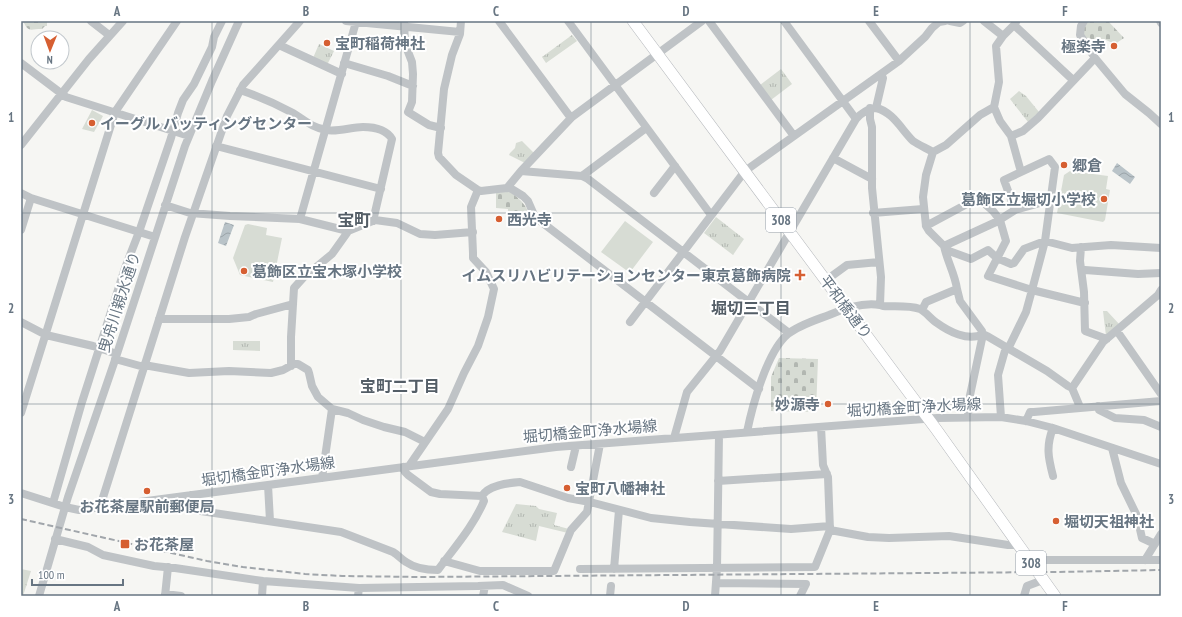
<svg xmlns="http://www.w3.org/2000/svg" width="1182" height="617" font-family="'PT Sans Narrow','Noto Sans JP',sans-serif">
<defs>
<pattern id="grass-tufts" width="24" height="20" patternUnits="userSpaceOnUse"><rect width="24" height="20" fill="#d7dcd4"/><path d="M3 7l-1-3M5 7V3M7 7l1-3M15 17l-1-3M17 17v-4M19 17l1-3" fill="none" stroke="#b2b7b1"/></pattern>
<pattern id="cemetery-stones" width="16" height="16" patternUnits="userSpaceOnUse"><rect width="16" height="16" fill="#d7dcd4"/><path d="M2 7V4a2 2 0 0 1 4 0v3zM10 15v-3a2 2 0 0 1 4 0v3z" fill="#b2b7b1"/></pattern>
<pattern id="water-waves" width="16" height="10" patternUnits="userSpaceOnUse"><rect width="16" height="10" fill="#b9c3c8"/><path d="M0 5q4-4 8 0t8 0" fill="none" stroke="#9aa3a8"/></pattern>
</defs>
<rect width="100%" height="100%" fill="#f6f6f3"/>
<path fill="url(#grass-tufts)" d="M572,35L577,41L546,63L542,57Z
M319,44L334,51L327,65L313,58Z
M781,69L792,84L771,100L760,85Z
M1019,91L1026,96L1039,112L1028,122L1010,99Z
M522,141L534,153L525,163L509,155L510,153L515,148L516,143Z
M716,217L744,239L733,255L704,233Z
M1103,311H1107L1120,325L1106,336Z
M233,341H260V351L233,350Z
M516,504L536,506L539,509L557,513L554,525L569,529L568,533L539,526L536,541L502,532Z
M21,569L31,571L23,596H21Z"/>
<path fill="url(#cemetery-stones)" d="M23,21H47V26H45L42,29C29,29 29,33 23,21Z
M1087,21H1108L1124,38L1115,44L1106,40L1094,50C1084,37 1078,36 1087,21Z
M508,191C522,199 530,209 531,224L507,228L508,209L496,208V193Z
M779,358L818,359L816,412L771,411V377Z"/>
<path fill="#d7dcd4" d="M92,110L103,116L94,132L82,129Z
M1070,171L1108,176L1106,189L1110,190L1105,220L1103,222L1057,213L1064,175Z
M625,221L653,242L631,271L626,270L601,252Z
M248,224L267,228L266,235L282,238L273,282L240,275L233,258L245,225Z"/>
<path fill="url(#water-waves)" d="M1117,163L1135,177L1130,184L1112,171Z
M225,222L234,225L226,246L218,243Z"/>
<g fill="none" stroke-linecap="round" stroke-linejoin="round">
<defs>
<path id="major" d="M633,21L936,429L1055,596"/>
</defs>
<use href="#major" stroke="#b5b8bc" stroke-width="12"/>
<path stroke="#bfc3c6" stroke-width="8" d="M91,21L109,35
M346,21L460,32
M404,21L405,44L412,62L413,74L412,102L408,112L429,125L441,128
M461,21L460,34L452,55L444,89L438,153L439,157L456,175L478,190L481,191L507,188H510L523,196L528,201L535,217L759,389
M499,21L571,118
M568,21L711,215
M709,21L794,136
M784,21L856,119
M869,21L899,61
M950,21L960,23L963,21
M984,21L1003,36
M1084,21L1081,26L1080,35L1095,58L1125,94L1149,113L1161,124
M1160,21L1161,23
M1016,22L1014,25L1073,80
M1014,25L1003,36L996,46L999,82L994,107L980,115L946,145L933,152L926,175L923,197L926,226L929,231L949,251L971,259L988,250L997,258L1011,264L1014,263L1024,249L1045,241L1072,248L1111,245L1161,248
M279,45L342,74
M21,63L66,97L189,136
M344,63L388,76L413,86
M240,90C258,96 274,103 291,112C304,119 310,127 326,130C339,132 351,127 363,127C374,127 386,129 392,139L373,221
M994,107L1000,121L1011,136L1021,172
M876,108C893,112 901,129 913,141C919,145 926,148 933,152
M1011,136L1023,131L1038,118L1095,58
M21,145L89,59L123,21
M216,146L381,189
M833,158L872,179
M521,171L572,117L702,21
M582,176L646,128
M507,188L521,171L582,176L588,179L789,333
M21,193L31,198L155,237
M654,193L675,166
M165,205L190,213L230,216L300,219L348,231
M873,213L923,209
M300,219L356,22
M926,226L978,198L993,211L1000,220L1006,241L988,276L1032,290L1085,303
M21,230L31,198
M944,246L996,222L1015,210L1051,200
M1081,247L1080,261L1084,292L1085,331L1107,339
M1082,271L1085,270L1138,274L1161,273
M825,281L847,265L879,262
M957,289L960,301L982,331V339L969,400L968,417
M880,305L883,306C895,307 908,305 920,309C926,312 931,319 937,323C948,331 968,342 983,334L987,336L1047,371L1068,386L1072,388L1080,407
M922,310L926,302L957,289C955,274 947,261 944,246
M159,319H229L249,317L256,314L293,304
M21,322L46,335L93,346L117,354
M630,322L745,171L899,61L925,37L932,28L939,22L945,21
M1117,331L1161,394
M1008,349L1026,312L1032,290L1045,241L1055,167L1049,159L1004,180L1015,210
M115,359L144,367
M144,365L189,373L229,371L271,373L283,370L294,364H298L308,370L309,373L312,386L318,397L332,409L348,413L363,420L384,427L405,432L425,442
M291,366V337L294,288L303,278L332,254L347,233L348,231L375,220L397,223L420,234L435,235L473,232
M1072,388L1103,342L1158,295L1161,290
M1098,406L1099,410L1115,418L1144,420L1161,427
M21,413L115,112L177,21
M1001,417L998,375L1006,347
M1026,421L1030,412H1034L1161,401
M1053,428C1046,446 1048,457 1053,476
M747,432C752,407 767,351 788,334C799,325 816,320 829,315C845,308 863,302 880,305L881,277L872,188V127L870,119V108
M674,438L687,392L720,351L856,119C860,114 869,108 876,108L883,78L881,74
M1112,448L1121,483L1137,516L1142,538L1155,544
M409,466L448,409L464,373L478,346L488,317L494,289L486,272L473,258V253L471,207L478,190
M571,467L576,446
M322,478L332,409
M718,481L827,474
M268,485L270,521
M21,493L65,507L79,510L556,447L937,418L1001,417L1026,421L1053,428L1161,464
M191,495L194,510L341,532L393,552C398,555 401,559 406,562C416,569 427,570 438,570C454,548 473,527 484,501L482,496L440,494L431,492L408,475L405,472L403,467
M482,496C488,485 508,483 520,482L568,498L590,502L651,518L690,522L791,529L830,526
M53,503L82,402L125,268L139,232L171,138L178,113L183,100L194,84L212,47L214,37L222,21
M100,507L185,237L227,116L243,85L300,21
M830,530L868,537L889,538L949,536L1008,545H1019
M55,539L88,547L103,555L154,566L175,568L263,581L359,588L478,586L503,585L528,596
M1029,560H1161
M1145,560L1161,534
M444,561L480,571H554L571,530L587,512L600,444
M580,569L815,567L830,530L828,477L823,465L821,427
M614,569L619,510
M716,583L806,584L800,596
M165,594L181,596
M39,596L68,497L114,363L185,146L212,81L239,21
M165,596L168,567
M262,596L263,581
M358,596L359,588
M483,596L485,586
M610,596L611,586
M715,596L717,568L719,435
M1024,596L1027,586L1043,580"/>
<use href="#major" stroke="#fff" stroke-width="11"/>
<path stroke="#a1a6ab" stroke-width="2" stroke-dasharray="6 3" stroke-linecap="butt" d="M21,519L207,561L243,567L305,574L342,576L420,577L1057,572L1161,570"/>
</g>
<path fill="none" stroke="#677582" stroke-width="1" stroke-opacity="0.55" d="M212,21V596M401,21V596M591,21V596M781,21V596M970,21V596M21,213H1161M21,404H1161"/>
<g fill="#d65f32" stroke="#fff" stroke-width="1.5">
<circle cx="327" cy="43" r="4"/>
<circle cx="1114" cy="46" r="4"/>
<circle cx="92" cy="123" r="4"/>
<circle cx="1064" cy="165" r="4"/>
<circle cx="1104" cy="199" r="4"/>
<circle cx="499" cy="219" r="4"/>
<circle cx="244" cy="271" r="4"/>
<path d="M798 269h4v4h4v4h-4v4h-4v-4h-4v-4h4z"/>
<circle cx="828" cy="404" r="4"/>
<circle cx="567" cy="488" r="4"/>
<circle cx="147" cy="491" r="4"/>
<circle cx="1056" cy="521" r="4"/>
<rect x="120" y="539" width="10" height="10" rx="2"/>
</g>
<g text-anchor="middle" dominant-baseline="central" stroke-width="4" stroke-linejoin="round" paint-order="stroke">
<g fill="#fff" stroke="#959ea8" stroke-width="1">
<rect x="766" y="208" width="30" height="24" rx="3"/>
<rect x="1016" y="551" width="30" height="24" rx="3"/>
</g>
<g font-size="14" font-weight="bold" fill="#677582">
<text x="781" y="220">308</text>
<text x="1031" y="563">308</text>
</g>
<g font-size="15" font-weight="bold" fill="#677582" stroke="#fff" text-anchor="start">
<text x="335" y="43">宝町稲荷神社</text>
<text x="1106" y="46" text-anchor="end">極楽寺</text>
<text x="100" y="123">イーグル バッティングセンター</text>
<text x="1072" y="165">郷倉</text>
<text x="1096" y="199" text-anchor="end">葛飾区立堀切小学校</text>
<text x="507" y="219">西光寺</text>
<text x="252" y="271">葛飾区立宝木塚小学校</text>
<text x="791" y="275" text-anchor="end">イムスリハビリテーションセンター東京葛飾病院</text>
<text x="820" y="404" text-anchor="end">妙源寺</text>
<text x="575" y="488">宝町八幡神社</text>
<text x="147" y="506" text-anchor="middle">お花茶屋駅前郵便局</text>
<text x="1064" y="521">堀切天祖神社</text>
<text x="134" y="544">お花茶屋</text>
</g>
<g font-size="15" fill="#677582" stroke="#fff">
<text transform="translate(119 302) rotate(-72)">曳舟川親水通り</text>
<text transform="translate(846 307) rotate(53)">平和橋通り</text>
<text transform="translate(914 407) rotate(-3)">堀切橋金町浄水場線</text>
<text transform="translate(590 431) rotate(-5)">堀切橋金町浄水場線</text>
<text transform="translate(268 471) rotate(-8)">堀切橋金町浄水場線</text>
</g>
<g font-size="16" font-weight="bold" fill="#545e67" stroke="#fff">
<text x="751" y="308">堀切三丁目</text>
<text x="400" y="386">宝町二丁目</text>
</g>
<g font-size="17" font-weight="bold" fill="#545e67" stroke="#fff">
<text x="354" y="220">宝町</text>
</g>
</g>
<rect width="1182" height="617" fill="none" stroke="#ffffff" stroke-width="44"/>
<g transform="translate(50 50) rotate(181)"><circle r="19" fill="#ffffff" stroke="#c2c8cd"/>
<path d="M0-3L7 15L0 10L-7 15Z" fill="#d65f32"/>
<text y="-6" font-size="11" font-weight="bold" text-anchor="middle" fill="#677582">N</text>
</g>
<path d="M32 579v6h91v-6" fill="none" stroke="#677582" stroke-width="2"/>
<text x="38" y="579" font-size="12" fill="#677582" stroke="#ffffff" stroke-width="3" paint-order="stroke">100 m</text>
<rect x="22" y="22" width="1138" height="573" fill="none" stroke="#677582" stroke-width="1.5"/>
<g font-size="13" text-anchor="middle" font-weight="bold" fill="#677582">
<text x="117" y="16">A</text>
<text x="306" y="16">B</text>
<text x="496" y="16">C</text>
<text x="686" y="16">D</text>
<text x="876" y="16">E</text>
<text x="1065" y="16">F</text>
<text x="11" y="122">1</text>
<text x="1171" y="122">1</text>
<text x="11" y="313">2</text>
<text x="1171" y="313">2</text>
<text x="11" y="504">3</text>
<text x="1171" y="504">3</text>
<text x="117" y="611">A</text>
<text x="306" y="611">B</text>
<text x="496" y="611">C</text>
<text x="686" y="611">D</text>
<text x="876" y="611">E</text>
<text x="1065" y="611">F</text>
</g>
</svg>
